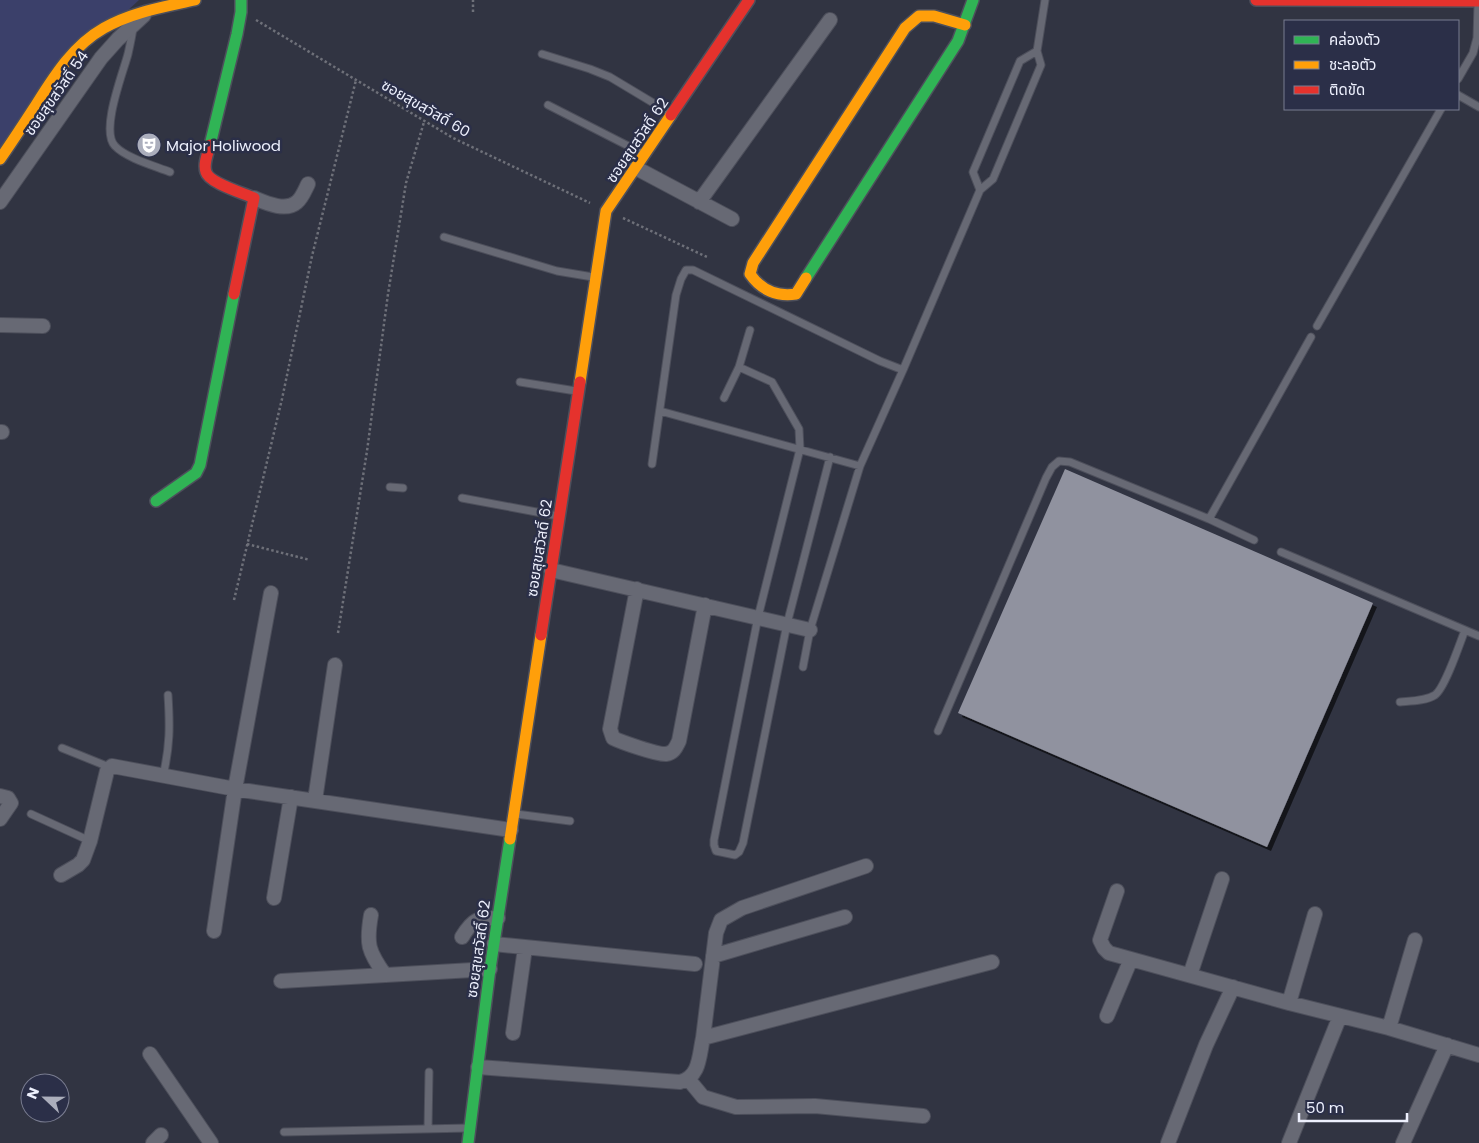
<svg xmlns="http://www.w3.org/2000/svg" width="1479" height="1143" font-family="Poppins,'Noto Sans Thai',sans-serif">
<defs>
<filter id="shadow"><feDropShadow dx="4" dy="4" stdDeviation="0" flood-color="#0009"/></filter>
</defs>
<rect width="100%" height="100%" fill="#313442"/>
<path fill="#3b406a" d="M0,0H139L55,78L0,159Z"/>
<path fill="#90929f" filter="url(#shadow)" d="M1065,469L1373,603L1267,847L958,713Z"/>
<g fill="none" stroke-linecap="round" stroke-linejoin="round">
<defs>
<path id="lane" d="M133,28C132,36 130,45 128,54C123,73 100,131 115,146C126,158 155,166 170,172
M542,54L590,69L610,77L670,113
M1458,79L1473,53L1477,38L1478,4
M1458,95L1479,107
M548,105L644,154
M980,190L973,172L1020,61L1037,51
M444,237L557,271L593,277
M1317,326L1441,109
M739,367L750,330
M520,382L576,391
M724,398L739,367L772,382L799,429L800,449L758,617L714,840V845L716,851L735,855L739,852L743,843L787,624L830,457
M660,411L860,466
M652,464L676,295L681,279L686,270H693L880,361L903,370L980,190L993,179L1041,65L1037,51L1045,0
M390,487L403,488
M462,498L558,516
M1209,519L1254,540
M1281,552L1479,636
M803,667L810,630L860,466L903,370
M1400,702C1411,701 1426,701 1435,695C1445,688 1460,643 1465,630
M938,731L1046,478L1052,467L1059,461L1070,462L1209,519L1311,337
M62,748L109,767
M163,776C170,746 170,726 168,695
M31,814L90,841
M516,814L570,821
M428,1129L429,1072
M284,1132L469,1128"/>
<path id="street" d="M636,168L732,219
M254,198C266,203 286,212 297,202C302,198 305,190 308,184
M0,202L101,58L118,39L144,15
M699,202L830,20
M0,325L43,326
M0,432H2
M551,570L810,630
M637,589L610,729L613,738C621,742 658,755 666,754C674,753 676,747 679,741L705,605
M0,796L8,798L11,803L0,819
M315,800L335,665
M61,875L78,865L83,860L90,841L107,771L112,766L235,789L511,830
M1117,891L1100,940L1104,948L1109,953L1289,1003L1389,1028L1479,1055
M274,898L291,797
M371,915C366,944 368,951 385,975
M214,931L235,789L271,593
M462,937C473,919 477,918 498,918
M494,944L695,964
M713,956L845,917
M1190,975L1222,879
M281,981L490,969
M1289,1003L1315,914
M1107,1016L1131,959
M1389,1028L1415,940
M513,1033L525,948
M703,1038L716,933L721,920L742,908L866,866
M150,1054L211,1143
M478,1067L680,1082C700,1077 699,1056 703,1038L992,962
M689,1080L703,1097L736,1107L815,1106L923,1116
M153,1143L161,1135
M1168,1143L1206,1045L1233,987
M1289,1143L1340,1016
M1403,1143L1447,1045"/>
<path id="fast" d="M210,145L237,34L241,12V0
M806,278L958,41L973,0
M156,501L196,473L200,465L234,294
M468,1143L490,969L510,839"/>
<path id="slow" d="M0,159C12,142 23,125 34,108C53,78 72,46 104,28C132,12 164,7 195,0
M806,278L796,294C777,297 761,290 750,274L753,263L905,28L919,16H934L965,25
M580,382L606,211L671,115
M510,839L541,635"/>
<path id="jam" d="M1256,0L1479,1
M671,115L749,0
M210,145C208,153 203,164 206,172C209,183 243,193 254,198L234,294
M541,635L580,382"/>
</defs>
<use href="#lane" stroke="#4d4f5b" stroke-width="9"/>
<use href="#street" stroke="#4d4f5b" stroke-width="16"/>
<use href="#fast" stroke="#4d4f5b" stroke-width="14"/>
<use href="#slow" stroke="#4d4f5b" stroke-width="14"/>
<use href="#jam" stroke="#4d4f5b" stroke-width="14"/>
<path stroke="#6e7079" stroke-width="2.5" stroke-dasharray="2.5 2.5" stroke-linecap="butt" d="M473,12V0
M256,20L453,138L590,203
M623,218L707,257
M247,544L310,560
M234,600L282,399L312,256L356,80
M338,633L367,451L388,294L406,183L424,122"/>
<use href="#lane" stroke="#676974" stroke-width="7"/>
<use href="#street" stroke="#676974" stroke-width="14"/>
<use href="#fast" stroke="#30b455" stroke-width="11"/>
<use href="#slow" stroke="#ff9f0a" stroke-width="11"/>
<use href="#jam" stroke="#e5322d" stroke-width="11"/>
</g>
<defs>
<symbol id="theatre-disc" viewBox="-11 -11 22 22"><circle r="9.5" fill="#abaebc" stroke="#2b2f48"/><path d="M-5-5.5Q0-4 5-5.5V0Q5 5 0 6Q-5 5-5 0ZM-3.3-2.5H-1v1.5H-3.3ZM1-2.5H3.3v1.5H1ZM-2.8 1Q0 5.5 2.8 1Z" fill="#fff"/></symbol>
</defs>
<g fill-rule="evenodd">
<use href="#theatre-disc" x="135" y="131" width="28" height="28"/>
</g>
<g text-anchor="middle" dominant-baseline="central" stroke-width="5" stroke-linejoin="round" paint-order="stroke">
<g font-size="15" fill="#edf0fd" stroke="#2b2f48">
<text transform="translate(56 93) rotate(-55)">ซอยสุขสวัสดิ์ 54</text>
<text transform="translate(426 108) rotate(30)">ซอยสุขสวัสดิ์ 60</text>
<text transform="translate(637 140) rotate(-56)">ซอยสุขสวัสดิ์ 62</text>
<text transform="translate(539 548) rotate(-81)">ซอยสุขสวัสดิ์ 62</text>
<text transform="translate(478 949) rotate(-82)">ซอยสุขสวัสดิ์ 62</text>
</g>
<g font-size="15" fill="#edf0fd" stroke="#2b2f48" text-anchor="start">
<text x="166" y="145">Major Holiwood</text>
</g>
</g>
<rect x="1284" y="20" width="175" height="90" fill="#2b2f48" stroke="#797c90"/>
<rect x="1294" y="36" width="25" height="8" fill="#30b455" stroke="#797c90"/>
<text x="1329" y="45" font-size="15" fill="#edf0fd">คล่องตัว</text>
<rect x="1294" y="61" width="25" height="8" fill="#ff9f0a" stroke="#797c90"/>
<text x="1329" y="70" font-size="15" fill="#edf0fd">ชะลอตัว</text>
<rect x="1294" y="86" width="25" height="8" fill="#e5322d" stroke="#797c90"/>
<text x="1329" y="95" font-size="15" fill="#edf0fd">ติดขัด</text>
<g transform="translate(45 1098) rotate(292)"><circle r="24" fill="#2b2f48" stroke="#797c90"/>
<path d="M0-4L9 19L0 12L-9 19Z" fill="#abaebc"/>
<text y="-8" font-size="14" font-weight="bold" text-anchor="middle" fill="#edf0fd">N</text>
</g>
<path d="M1299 1113v8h108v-8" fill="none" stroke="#edf0fd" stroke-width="2.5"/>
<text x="1306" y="1113" font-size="15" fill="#edf0fd" stroke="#2b2f48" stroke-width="4" paint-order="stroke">50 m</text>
</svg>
